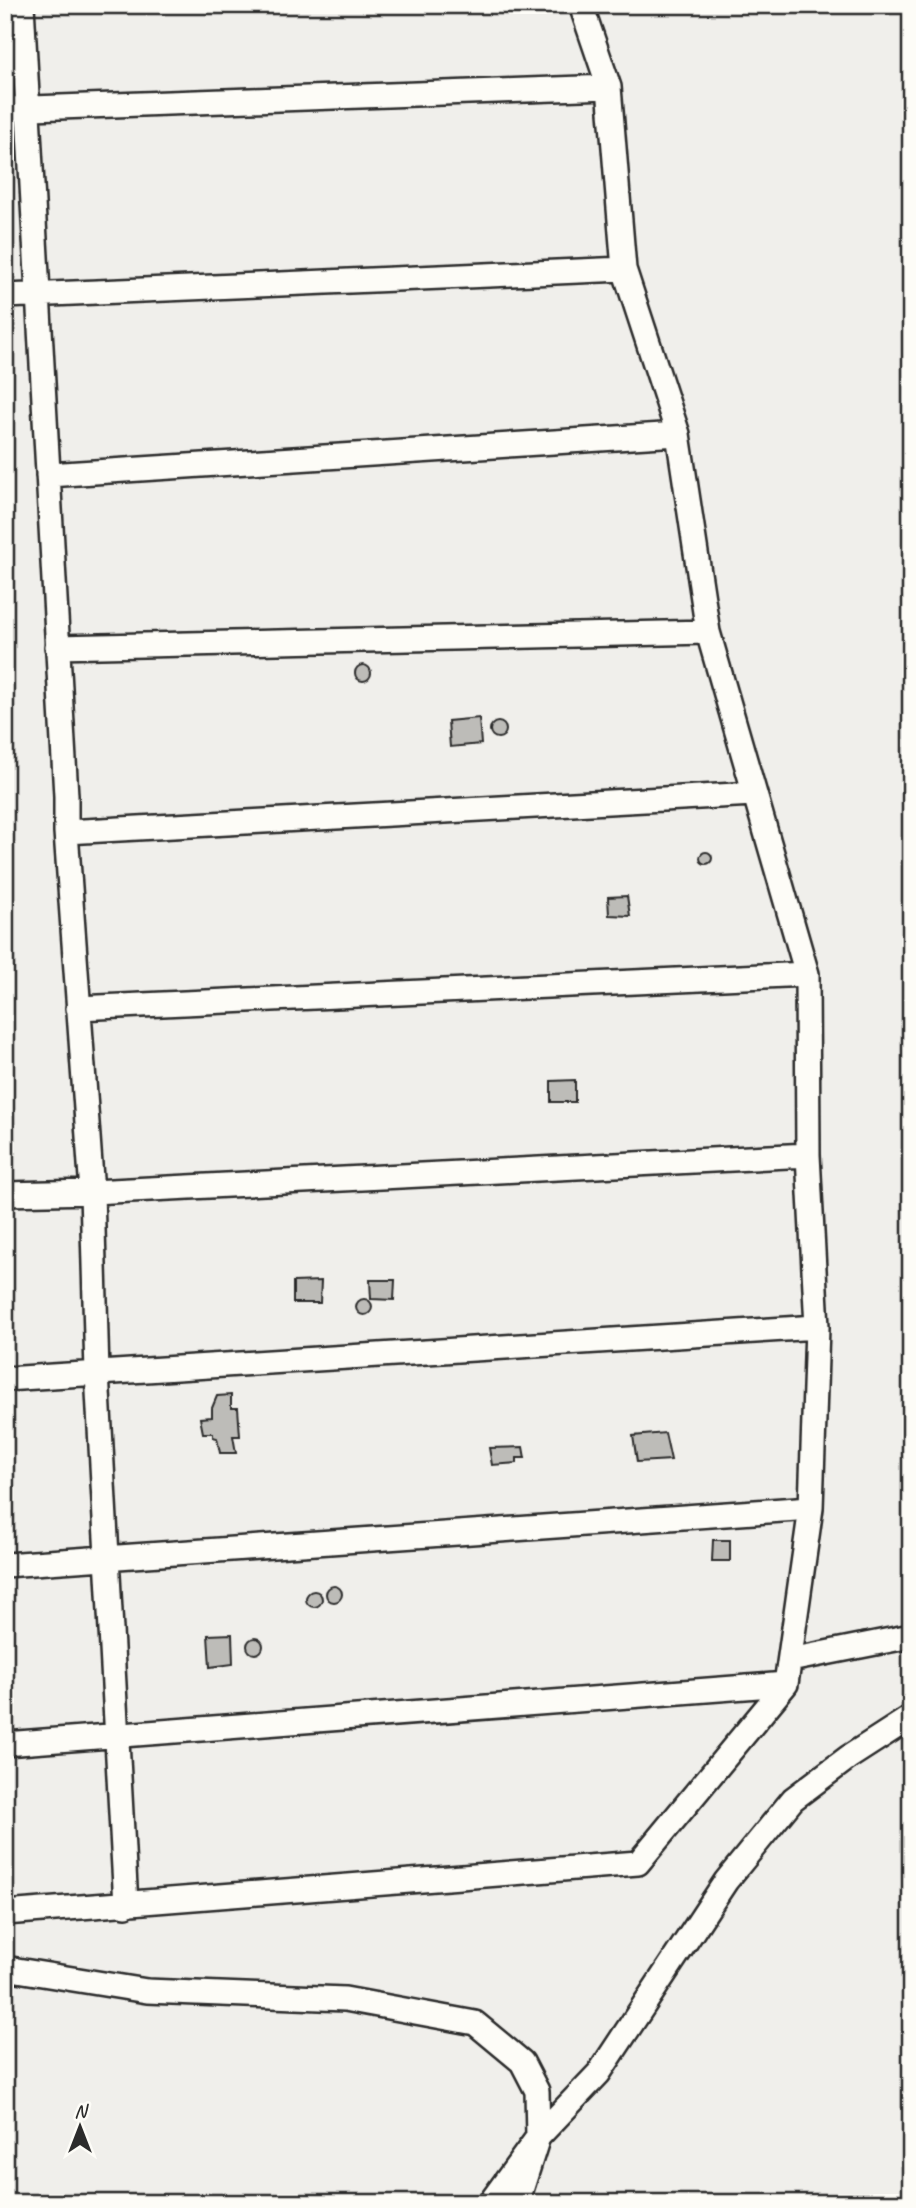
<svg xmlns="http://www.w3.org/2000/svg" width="916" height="2208" font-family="Caveat,sans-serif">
<rect width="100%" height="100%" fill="#f0efeb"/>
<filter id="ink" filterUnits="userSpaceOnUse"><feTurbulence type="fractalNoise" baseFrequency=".0143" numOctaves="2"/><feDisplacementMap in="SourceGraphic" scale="14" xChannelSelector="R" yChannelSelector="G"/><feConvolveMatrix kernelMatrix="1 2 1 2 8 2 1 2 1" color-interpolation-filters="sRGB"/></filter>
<g filter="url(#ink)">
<path fill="#bdbcb8" stroke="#2b2b2b" stroke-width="2" d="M355 673a8 8 0 1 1 16 0a8 8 0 1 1-16 0Z
M479,718L481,744L450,747L448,721Z
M490 730a8 8 0 1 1 16 0a8 8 0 1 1-16 0Z
M700 858a6 6 0 1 1 12 0a6 6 0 1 1-12 0Z
M627,896L630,916L609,915L608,897Z
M575,1080V1102H551V1081Z
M370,1280H395L394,1300L371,1299Z
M321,1281L320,1303H293V1282Z
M356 1307a8 8 0 1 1 16 0a8 8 0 1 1-16 0Z
M231,1395V1408H238L240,1436H233L236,1453H220L217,1438L213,1437V1433H203L200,1418L212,1417V1408L217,1396Z
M665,1433L671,1460L637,1462L633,1436Z
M523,1447L525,1458H517V1463L492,1465L489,1448Z
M713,1540H730V1561H712Z
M326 1594a8 8 0 1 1 16 0a8 8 0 1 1-16 0Z
M306 1599a8 8 0 1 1 16 0a8 8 0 1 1-16 0Z
M232,1634L233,1664L210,1667L208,1635Z
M247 1646a8 8 0 1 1 16 0a8 8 0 1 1-16 0Z"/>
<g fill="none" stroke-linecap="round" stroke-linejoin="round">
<defs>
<path id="minor" d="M22,5L66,796V832L92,1192L97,1373L126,1905
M5,109L609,87
M5,296L624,269
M48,475L678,434
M57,647L708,632
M66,832L754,794
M78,1008L807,974
M5,1194L92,1192L808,1155
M5,1379L817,1327
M5,1565L811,1508
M790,1660L911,1636
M5,1744L786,1684
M5,1913L638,1863L786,1684L811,1508L817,1327L808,1155L807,974L708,632L678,434L624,269L609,87L581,5
M5,1968L147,1991L345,1999L475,2023L522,2062L537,2091L538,2137L517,2203
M490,2203L538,2137L599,2073L726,1881L793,1799L849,1757L911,1717"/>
</defs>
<use href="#minor" stroke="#2b2b2b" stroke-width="28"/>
<use href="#minor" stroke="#fdfcf7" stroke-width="23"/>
</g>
</g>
<rect width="916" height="2208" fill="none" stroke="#fdfcf7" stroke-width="28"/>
<rect x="14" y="14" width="888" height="2180" fill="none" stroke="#2b2b2b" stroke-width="2.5" filter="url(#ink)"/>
<g transform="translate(80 2127)" stroke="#fdfcf7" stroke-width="5" paint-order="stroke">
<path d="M0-5L12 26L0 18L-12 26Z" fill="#2b2b2b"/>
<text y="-10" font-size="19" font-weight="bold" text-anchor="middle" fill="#2b2b2b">N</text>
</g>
</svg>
